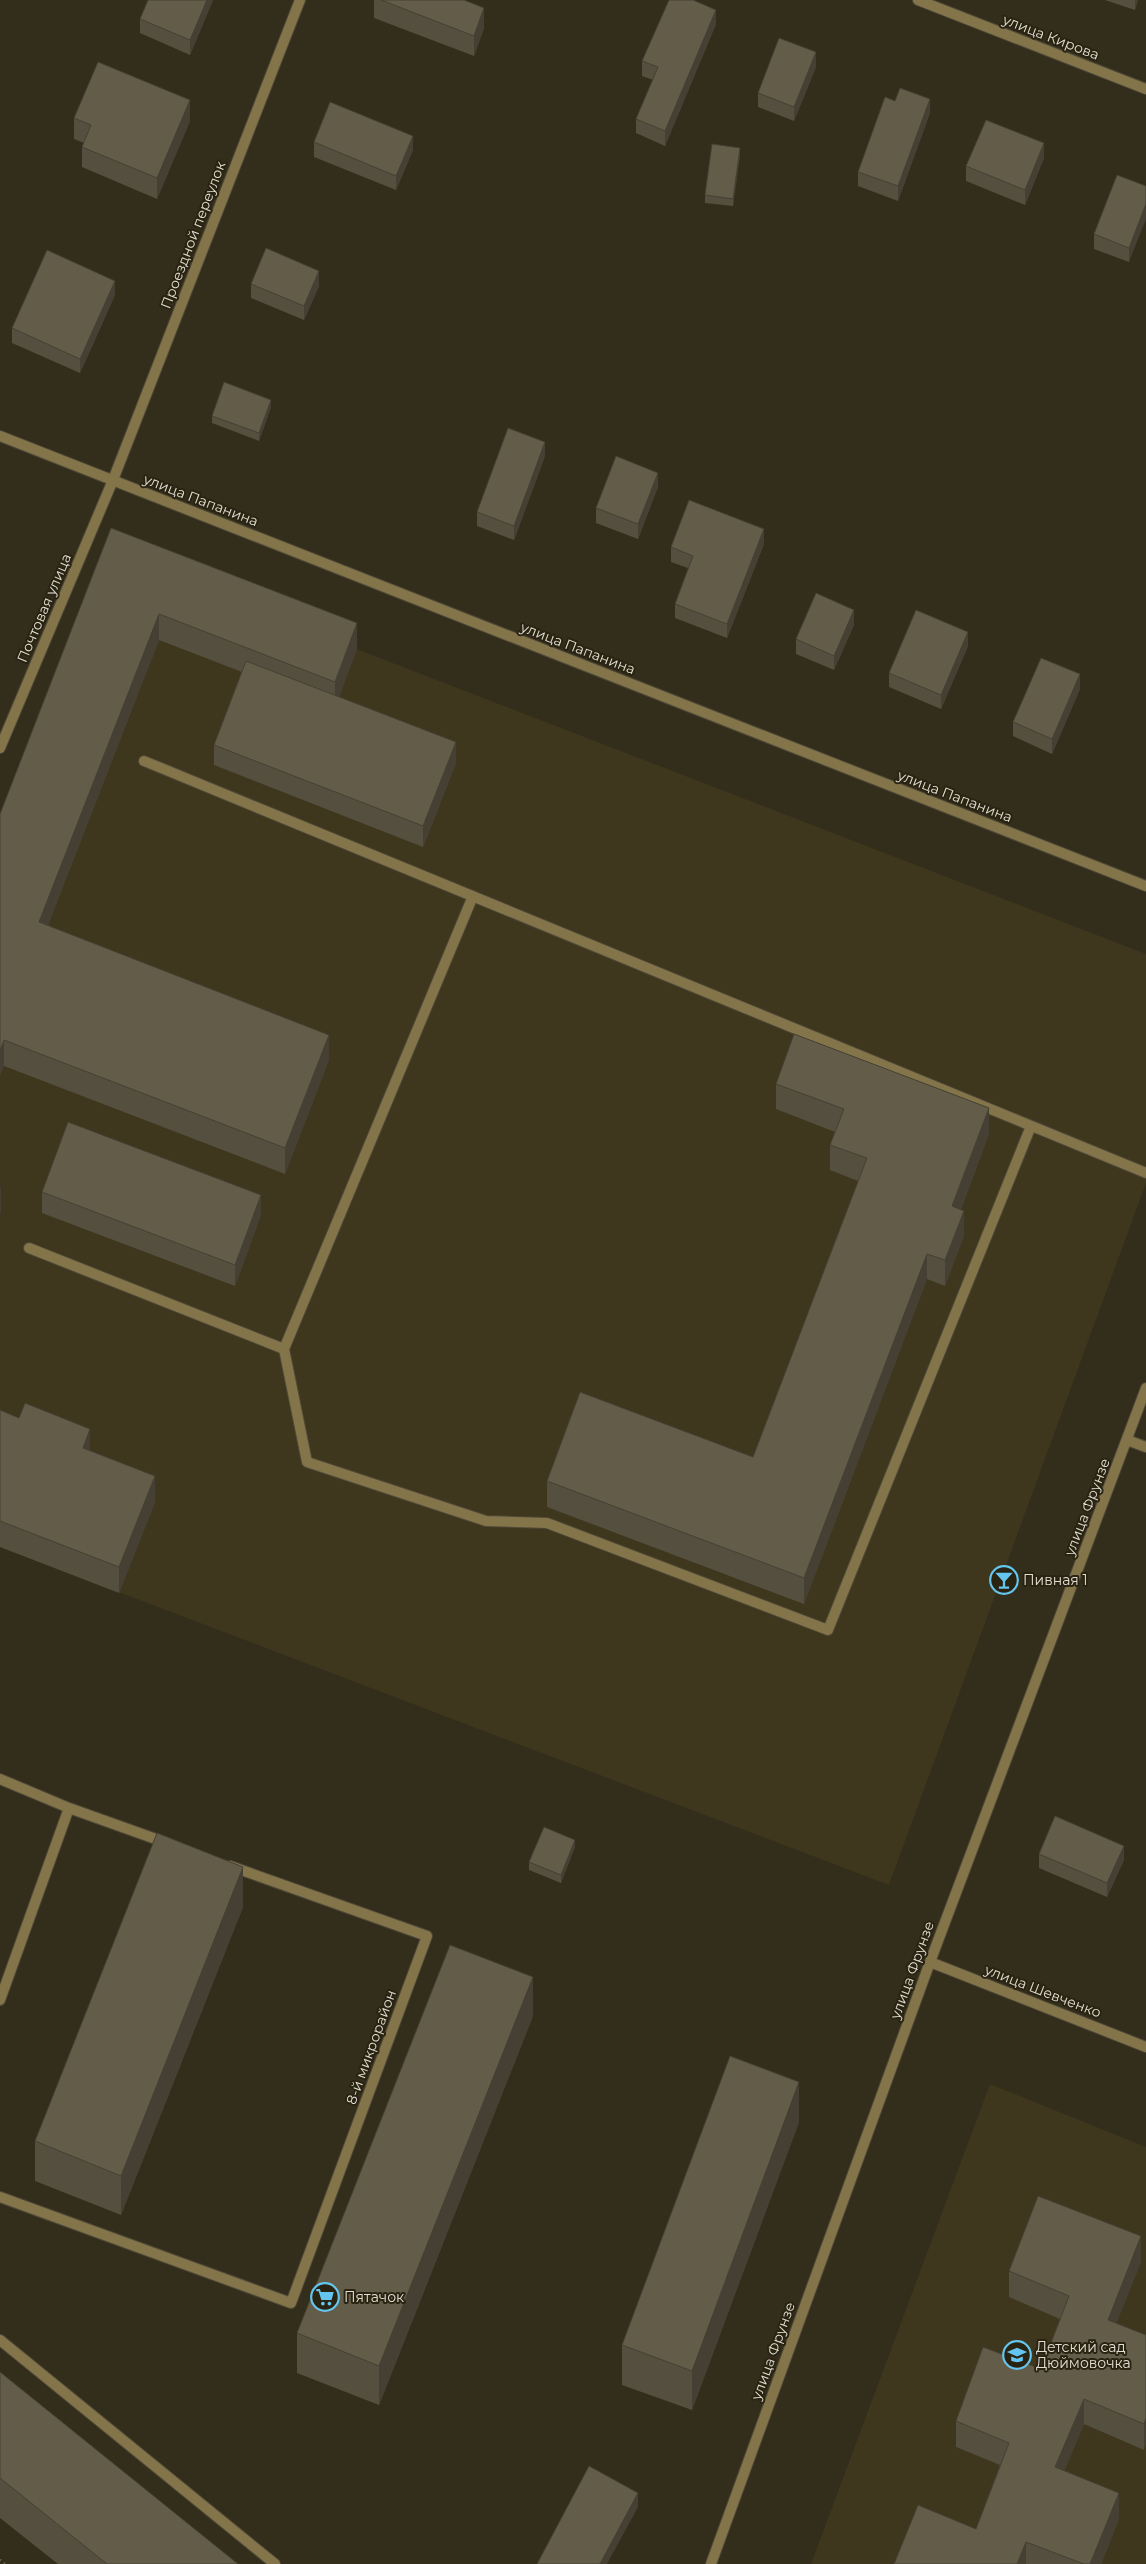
<svg xmlns="http://www.w3.org/2000/svg" width="1146" height="2564" font-family="Montserrat,sans-serif">
<rect width="100%" height="100%" fill="#332d1b"/>
<path fill="#3e361d" d="M111,554L1146,954V1183L889,1885L0,1547V840Z
M990,2084L1146,2147V2564H811Z"/>
<g fill="none" stroke-linecap="round" stroke-linejoin="round">
<defs>
<path id="service" d="M144,761L1146,1173
M473,896L284,1349L307,1462L486,1521L547,1523L828,1630L1031,1126
M29,1248L284,1349
M1127,1440L1146,1447
M0,1779L69,1808L167,1843
M0,2000L69,1808
M0,2197L291,2303L427,1936L230,1866
M0,2340L275,2564"/>
<path id="minor" d="M918,0L1146,89
M0,436L1146,886
M0,748L113,480L300,0
M930,1962L1146,2047
M711,2564L930,1962L1146,1388"/>
</defs>
<use href="#service" stroke="#4f4938" stroke-width="12"/>
<use href="#minor" stroke="#4f4938" stroke-width="12"/>
<path stroke="#726d5d" stroke-width="3" stroke-dasharray="1 4" stroke-linecap="butt" d="M0,2560L5,2564"/>
<use href="#service" stroke="#83744a" stroke-width="10"/>
<use href="#minor" stroke="#83744a" stroke-width="10"/>
</g>
<path fill="#554f3f" d="M213,0L190,55L140,33V19Z
M374,0H464L484,28L474,56L374,18Z
M1105,0H1138L1135,10Z
M716,24L665,146L636,133V119L653,80L642,76V61Z
M816,67L794,121L758,107V93Z
M895,101L930,113L898,201L858,186V172Z
M74,118L190,121L157,199L82,167V147L84,143L74,139Z
M314,142L413,150L396,190L314,157Z
M740,155L733,206L705,203V195Z
M1044,158L1025,205L966,181V166Z
M1146,186L1129,262L1094,249V234Z
M251,284L319,286L304,320L251,298Z
M115,295L80,373L12,343V328Z
M271,407L259,441L212,423V416Z
M545,456L514,540L477,526V512Z
M658,487L638,539L596,523V508Z
M111,528L357,649L339,697L456,763L423,847L214,765V745L242,672L159,640L48,925L329,1060L285,1174L4,1066L0,814Z
M764,544L727,638L675,618V604L688,568L671,562V547Z
M854,625L834,670L796,654V639Z
M968,646L941,709L889,687V673Z
M1080,689L1052,754L1013,736V722Z
M776,1084L989,1134L961,1209L964,1236L945,1286L927,1279L804,1604L547,1507V1481L753,1457L858,1181L830,1170V1145L835,1132L776,1109Z
M42,1192L261,1215L235,1286L42,1213Z
M0,1410L90,1451L155,1502L119,1593L0,1547Z
M575,1847L561,1883L529,1870V1862Z
M1039,1854L1124,1860L1107,1897L1039,1868Z
M243,1907L121,2215L35,2181V2141Z
M533,2016L379,2405L297,2373V2333Z
M799,2122L692,2410L622,2385V2345Z
M1141,2262L1116,2323L1146,2335L1144,2450L1084,2424L1064,2471L1119,2519L1101,2564H894L976,2529L1000,2465L956,2447V2421L1041,2369L1060,2319L1009,2297V2271Z
M0,2372L238,2564H58L0,2518Z"/>
<path fill="#454033" d="M207,0H213L190,55V40Z
M1135,0H1138L1135,10Z
M484,8V28L474,56V36Z
M716,10V24L665,146V131Z
M816,52V67L794,121V107Z
M930,99V113L898,201V186Z
M190,100V121L157,199V178Z
M413,136V150L396,190V176Z
M1044,143V158L1025,205V190Z
M740,148V155L733,206V199Z
M1146,204V219L1129,262V248Z
M319,271V286L304,320V306Z
M115,281V295L80,373V359Z
M271,400V407L259,441V433Z
M545,442V456L514,540V526Z
M658,473V487L638,539V524Z
M764,529V544L727,638V624Z
M854,610V625L834,670V656Z
M159,614V640L39,948V922Z
M357,623V649L335,708V682Z
M968,632V646L941,709V695Z
M1080,674V689L1052,754V739Z
M456,742V763L423,847V826Z
M329,1035V1060L285,1174V1148Z
M4,1040V1066L0,1076V1051Z
M989,1108V1134L952,1232V1206Z
M1,1186V1212L0,1215V1189Z
M261,1195V1215L235,1286V1265Z
M964,1211V1236L945,1286V1260Z
M927,1254V1279L804,1604V1578Z
M90,1429V1455L83,1448Z
M155,1476V1502L119,1593V1567Z
M575,1840V1847L561,1883V1875Z
M1124,1846V1860L1107,1897V1883Z
M243,1867V1907L121,2215V2176Z
M533,1977V2016L379,2405V2366Z
M799,2082V2122L692,2410V2371Z
M1141,2236V2262L1108,2345V2320Z
M1084,2399V2424L1055,2493V2467Z
M1146,2418V2444L1144,2450V2424Z
M638,2493V2507L607,2564H600Z
M1119,2493V2519L1101,2564H1090Z
M1026,2542V2564H1017Z"/>
<path fill="#635c49" stroke="#454033" d="M148,0H207L190,40L140,19Z
M381,0H464L484,8L474,36Z
M669,0H693L716,10L665,131L636,119L658,67L642,61Z
M779,38L816,52L794,107L758,93Z
M98,62L190,100L157,178L82,147L91,125L74,118Z
M900,88L930,99L898,186L858,172L885,97L895,101Z
M330,102L413,136L396,176L314,142Z
M986,120L1044,143L1025,190L966,166Z
M712,144L740,148L733,199L705,195Z
M1117,175L1146,186V204L1129,248L1094,234Z
M266,248L319,271L304,306L251,284Z
M47,250L115,281L80,359L12,328Z
M224,382L271,400L259,433L212,416Z
M508,428L545,442L514,526L477,512Z
M616,456L658,473L638,524L596,508Z
M689,500L764,529L727,624L675,604L693,556L671,547Z
M111,528L357,623L335,682L159,614L39,922L329,1035L285,1148L4,1040L0,1051V814Z
M816,593L854,610L834,656L796,639Z
M916,610L968,632L941,695L889,673Z
M1041,658L1080,674L1052,739L1013,722Z
M246,661L456,742L423,826L214,745Z
M794,1034L989,1108L952,1206L964,1211L945,1260L927,1254L804,1578L547,1481L580,1392L753,1457L867,1158L830,1145L844,1109L776,1084Z
M68,1122L261,1195L235,1265L42,1192Z
M25,1403L90,1429L83,1448L155,1476L119,1567L0,1521V1410L19,1418Z
M1055,1816L1124,1846L1107,1883L1039,1854Z
M544,1827L575,1840L561,1875L529,1862Z
M157,1833L243,1867L121,2176L35,2141Z
M450,1945L533,1977L379,2366L297,2333Z
M730,2056L799,2082L692,2371L622,2345Z
M1038,2196L1141,2236L1108,2320L1146,2335V2418L1144,2424L1084,2399L1055,2467L1119,2493L1090,2564H1084L1026,2542L1017,2564H894L918,2505L976,2529L1009,2443L956,2421L983,2347L1041,2369L1069,2296L1009,2271Z
M0,2372L238,2564H107L0,2478Z
M589,2466L638,2493L600,2564H537Z"/>
<defs>
<symbol id="bar-ring" viewBox="-11 -11 22 22"><circle r="9.5" fill="#292311" stroke="#64c5ee" stroke-width="1.5"/><path d="M-6-5H6L.8 .8V4.5H3.5V6h-7V4.5H-.8V.8Z" fill="#64c5ee"/></symbol>
<symbol id="supermarket-ring" viewBox="-11 -11 22 22"><circle r="9.5" fill="#292311" stroke="#64c5ee" stroke-width="1.5"/><path d="M-6-5.5h2.5l.6 2H6L4.5 2H-2.5L-4.4-4H-6ZM-1.5 3.2a1.3 1.3 0 1 0 .1 0ZM3 3.2a1.3 1.3 0 1 0 .1 0Z" fill="#64c5ee"/></symbol>
<symbol id="school-ring" viewBox="-11 -11 22 22"><circle r="9.5" fill="#292311" stroke="#64c5ee" stroke-width="1.5"/><path d="M0-5L7-2L0 1L-7-2ZM-4 1L0 2.5L4 1V4Q0 6-4 4Z" fill="#64c5ee"/></symbol>
</defs>
<g fill-rule="evenodd">
<use href="#bar-ring" x="988" y="1564" width="32" height="32"/>
<use href="#supermarket-ring" x="309" y="2281" width="32" height="32"/>
<use href="#school-ring" x="1001" y="2339" width="32" height="32"/>
</g>
<g text-anchor="middle" dominant-baseline="central" stroke-width="4" stroke-linejoin="round" paint-order="stroke">
<g font-size="14" fill="#e2ded3" stroke="#292311">
<text transform="translate(1051 37) rotate(21)">улица Кирова</text>
<text transform="translate(193 235) rotate(-69)">Проездной переулок</text>
<text transform="translate(201 500) rotate(21)">улица Папанина</text>
<text transform="translate(44 608) rotate(-67)">Почтовая улица</text>
<text transform="translate(578 648) rotate(21)">улица Папанина</text>
<text transform="translate(955 796) rotate(21)">улица Папанина</text>
<text transform="translate(1087 1507) rotate(-69)">улица Фрунзе</text>
<text transform="translate(912 1970) rotate(-70)">улица Фрунзе</text>
<text transform="translate(1043 1991) rotate(21)">улица Шевченко</text>
<text transform="translate(371 2047) rotate(-70)">8-й микрорайон</text>
<text transform="translate(773 2351) rotate(-70)">улица Фрунзе</text>
</g>
<g font-size="14" fill="#e2ded3" stroke="#292311" text-anchor="start">
<text x="1023" y="1580">Пивная 1</text>
<text x="344" y="2297">Пятачок</text>
<text x="1036" y="2347">Детский сад<tspan x="1036" dy="16">Дюймовочка</tspan></text>
</g>
</g>
</svg>
